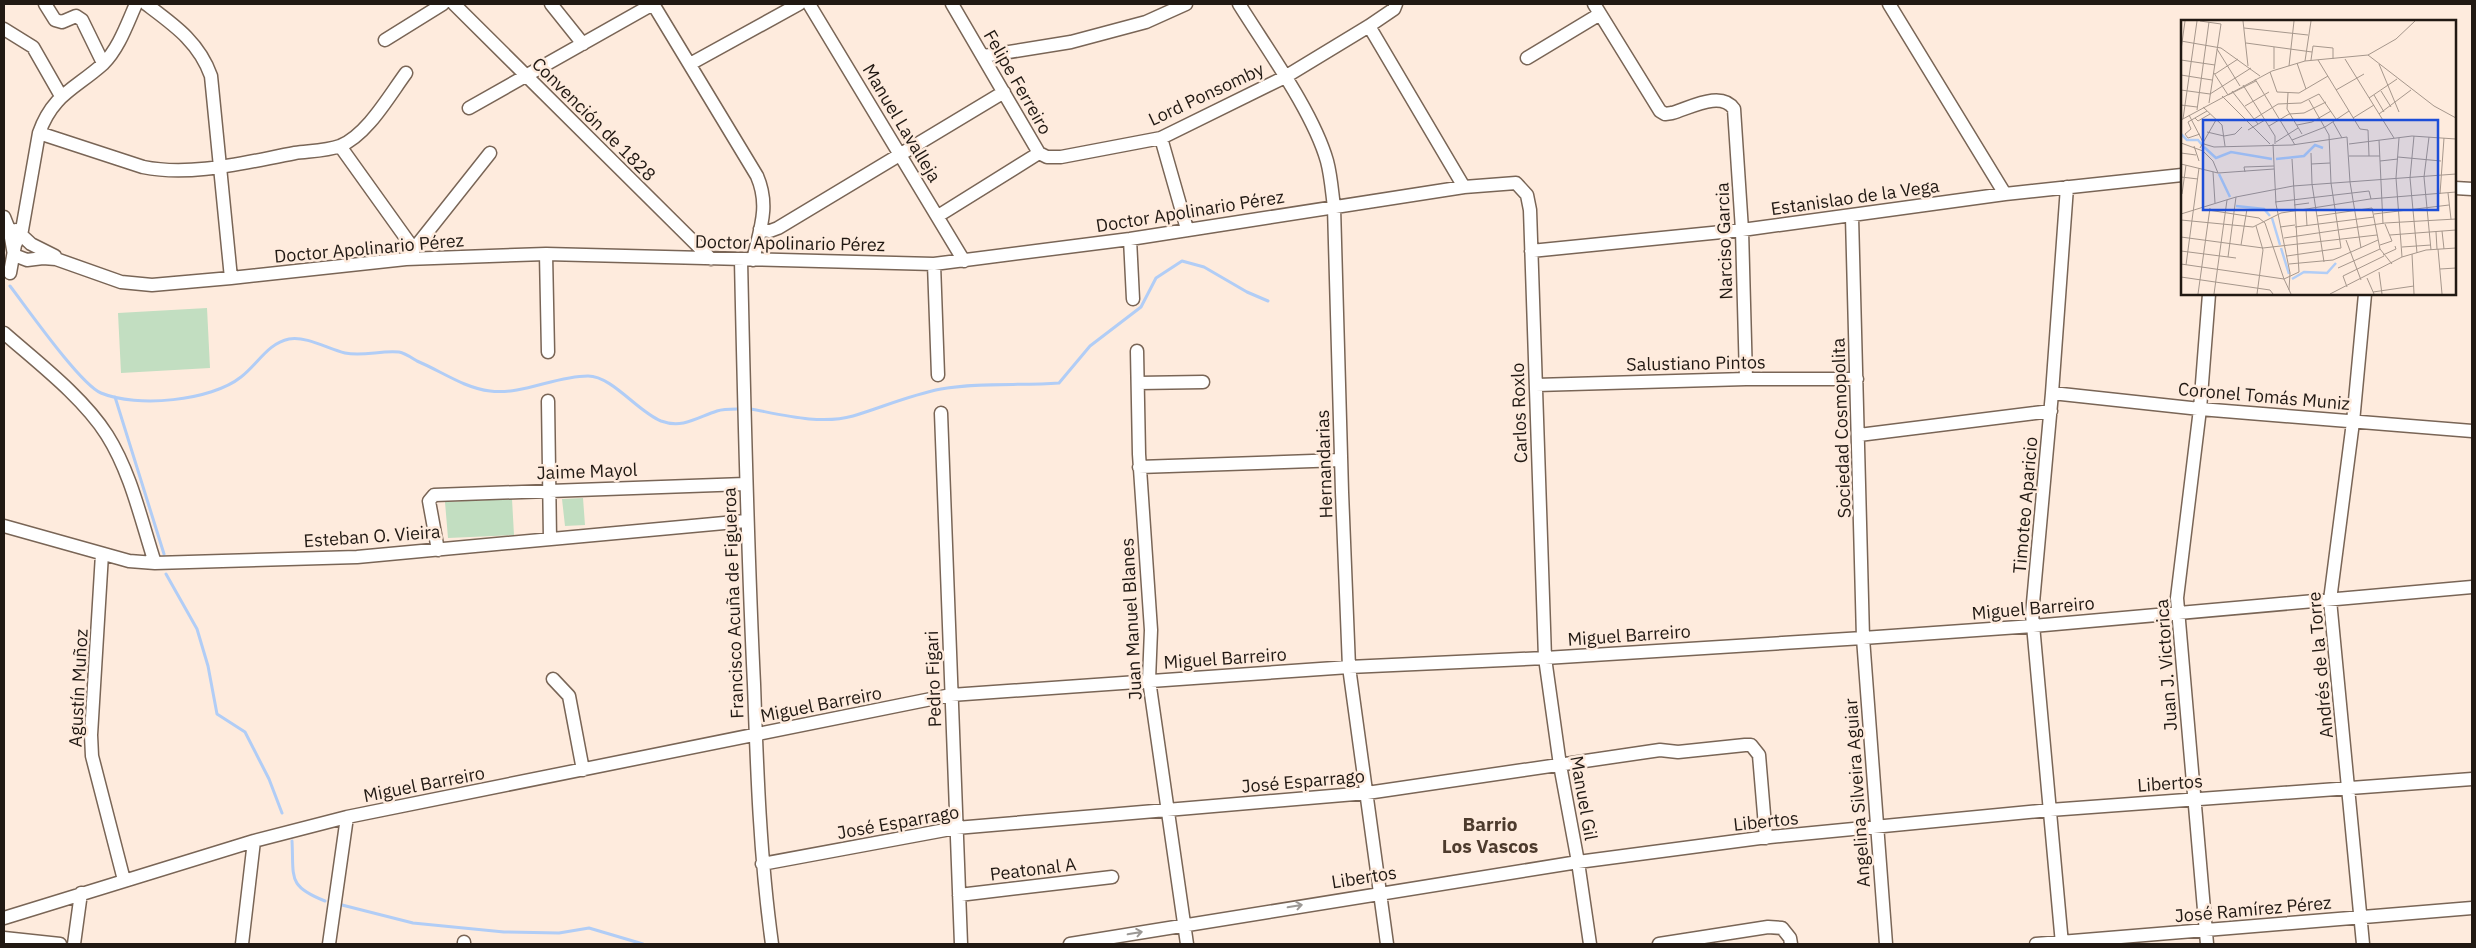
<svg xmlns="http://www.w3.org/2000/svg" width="2476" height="948" font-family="'IBM Plex Sans',sans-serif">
<rect width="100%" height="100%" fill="#feebdd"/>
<path fill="#c2dec1" d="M207,308L210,368L121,373L118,313Z
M583,498L585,525L565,526L562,499Z
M512,499L514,535L448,538L445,502Z"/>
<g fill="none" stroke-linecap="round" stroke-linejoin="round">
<path stroke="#b1cdf6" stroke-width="3" d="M10,286C27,308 80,384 101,393C137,408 211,401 241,377C257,365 268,343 289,339C307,336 328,349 345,353C363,357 381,350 399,352C405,353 412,358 417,361C441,371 464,388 490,391C523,395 555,376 588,376C612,376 638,412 661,421C683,429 698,417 717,411C723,409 731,409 737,409
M115,397L164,554
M751,409C783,415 821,425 853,416C883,407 910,395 941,389C979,382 1020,386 1059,383L1090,346L1141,307L1156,278L1182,261L1204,267L1247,292L1268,301
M166,574L197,629L208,666L217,714L245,732L269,779L282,813
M292,841C294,878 287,886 325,901
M342,905L413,923L504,932L559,933L589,928L643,944"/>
<defs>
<path id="minor" d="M45,4L55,20L62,22L76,16L82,20L103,63
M146,4C174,25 199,42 211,76L231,278
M454,4L711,259
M551,4L583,44
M809,4L964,261
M952,4L1039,153
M1239,4C1267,49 1313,112 1327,161C1331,176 1332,192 1334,207L1342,492L1349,667L1387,944
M1594,4L1660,111L1665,114L1672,113C1690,108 1721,90 1734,109L1742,230L1746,379
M1889,4L2005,194
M1369,26L1464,187
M4,29L33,47L61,96
M385,40L443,4
M984,56L1071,42L1146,22L1186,4
M1527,58L1600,14
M690,64L799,4
M469,108L653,4L757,176C770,206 760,229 753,260
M39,133L143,167C192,177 246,162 295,153C309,151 326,151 340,146C367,135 389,96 406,73
M1161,138L1187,229
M340,146L413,248
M1039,153L1047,157H1061L1161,138L1285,77L1369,26L1394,9L1396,4
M2455,188L2472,189
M938,216L1039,153
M4,217L10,232L14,255L27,260L43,258L56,259L121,282L152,285L231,278L406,259L546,254L934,264L1130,239L1464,187L1516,183L1527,195L1530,210L1545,658L1560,765L1578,862L1590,944
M1852,217L1863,638L1886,944
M760,229L770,231L778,228L1004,92
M16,230L31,244L55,256
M1130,239L1133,299
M1531,251L1742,230L2005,194L2182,175
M546,254L548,352
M406,259L490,153
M741,260C744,401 747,542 754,684C757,771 760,858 772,944
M934,264L938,375
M10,273L15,245L22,230L39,133C53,94 75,89 103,64C119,48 127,24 136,4
M4,333C37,362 83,397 107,435C131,473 141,520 155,563
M1137,351L1139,454L1151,630L1149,680L1187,944
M1138,383L1203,382
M1536,385L1746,379H1857
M2052,393L2200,409L2472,431
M548,401L550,539
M941,413L961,944
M1859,435L2051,411
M1139,467L1341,460
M4,526L129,561L155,563L357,557L746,521
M438,550L429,501L434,495L745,484
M102,554L91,735L92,756L124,880
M553,679L569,696L583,770
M762,864L956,828L1367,793L1660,750L1678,752L1745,745H1751L1759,755L1766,838
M959,895L1112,877
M4,918L254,841L347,817L951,695L1349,667L1545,658L1863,638L2033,626L2472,587
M4,938L60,944
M74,944L81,893
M242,944L254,841
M329,944L347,817
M464,944V942
M1070,944L1578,862L1760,838L2050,810L2472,779
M1659,944L1768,927L1782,928L1790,938L1791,944
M2036,944L2472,908
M2062,944L2032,614L2052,393L2067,187
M2207,944L2177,598L2200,409L2209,294
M2363,944L2330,600L2353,422L2365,294"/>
</defs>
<use href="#minor" stroke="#796556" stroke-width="15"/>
<use href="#minor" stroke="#fff" stroke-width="12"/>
</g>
<defs><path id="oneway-shaft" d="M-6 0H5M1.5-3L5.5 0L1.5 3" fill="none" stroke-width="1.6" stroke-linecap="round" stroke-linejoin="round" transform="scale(1.25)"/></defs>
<g stroke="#9b9895">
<use href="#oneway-shaft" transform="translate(1295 906) rotate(-10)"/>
<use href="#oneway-shaft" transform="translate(1135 933) rotate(-10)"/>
</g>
<g text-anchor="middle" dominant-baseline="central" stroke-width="5" stroke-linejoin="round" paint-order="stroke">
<g font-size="18" fill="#211913" stroke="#feebdd">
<text transform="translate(1018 82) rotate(60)">Felipe Ferreiro</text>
<text transform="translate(1206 94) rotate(-25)">Lord Ponsomby</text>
<text transform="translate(594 119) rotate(45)">Convención de 1828</text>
<text transform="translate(902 123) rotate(59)">Manuel Lavalleja</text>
<text transform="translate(1855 197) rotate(-8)">Estanislao de la Vega</text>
<text transform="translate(1190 211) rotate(-9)">Doctor Apolinario Pérez</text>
<text transform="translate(1724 241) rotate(-92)">Narciso Garcia</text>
<text transform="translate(790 243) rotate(1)">Doctor Apolinario Pérez</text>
<text transform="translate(369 248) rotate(-5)">Doctor Apolinario Pérez</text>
<text transform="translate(1696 363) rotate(-1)">Salustiano Pintos</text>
<text transform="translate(2264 396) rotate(5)">Coronel Tomás Muniz</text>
<text transform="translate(1519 413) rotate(-92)">Carlos Roxlo</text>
<text transform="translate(1841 428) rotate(-92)">Sociedad Cosmopolita</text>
<text transform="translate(1324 464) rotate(-92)">Hernandarias</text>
<text transform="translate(587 471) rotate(-2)">Jaime Mayol</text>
<text transform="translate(2025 505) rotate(-85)">Timoteo Aparicio</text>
<text transform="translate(372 536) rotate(-4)">Esteban O. Vieira</text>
<text transform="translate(733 603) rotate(-92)">Francisco Acuña de Figueroa</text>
<text transform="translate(2033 608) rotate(-5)">Miguel Barreiro</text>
<text transform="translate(1131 619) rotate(-93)">Juan Manuel Blanes</text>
<text transform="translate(1629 635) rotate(-4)">Miguel Barreiro</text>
<text transform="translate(1225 658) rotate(-4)">Miguel Barreiro</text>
<text transform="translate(2166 665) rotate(-94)">Juan J. Victorica</text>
<text transform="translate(2320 665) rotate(-95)">Andrés de la Torre</text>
<text transform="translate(933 679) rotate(-92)">Pedro Figari</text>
<text transform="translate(78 688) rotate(-87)">Agustín Muñoz</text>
<text transform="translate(821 704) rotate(-11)">Miguel Barreiro</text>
<text transform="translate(1303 781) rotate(-5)">José Esparrago</text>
<text transform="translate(2170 783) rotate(-4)">Libertos</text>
<text transform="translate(424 784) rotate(-11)">Miguel Barreiro</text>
<text transform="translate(1857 793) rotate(-94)">Angelina Silveira Aguiar</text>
<text transform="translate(1584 798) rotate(80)">Manuel Gil</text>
<text transform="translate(1766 821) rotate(-6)">Libertos</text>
<text transform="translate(898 822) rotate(-10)">José Esparrago</text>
<text transform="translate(1033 869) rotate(-7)">Peatonal A</text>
<text transform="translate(1364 877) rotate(-9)">Libertos</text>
<text transform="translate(2253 909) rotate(-5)">José Ramírez Pérez</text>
</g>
<g font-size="19" font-weight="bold" fill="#4d3b2d" stroke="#feebdd">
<text x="1490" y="824">Barrio<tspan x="1490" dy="22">Los Vascos</tspan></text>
</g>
</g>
<g transform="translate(2181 20)">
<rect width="275" height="275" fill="#feebdd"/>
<path fill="none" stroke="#b1cdf6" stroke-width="2.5" d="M0,114L6,120H17L22,126M23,127L35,138L50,132L91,139M95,139L123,136L134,125L142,128M38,154L49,177M55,186L83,189L89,196M91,198L99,225M100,228L108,254M111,259L123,252L146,253L155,243"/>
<path fill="none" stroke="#a6978c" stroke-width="1" d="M19,1L40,4L28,83M62,1L67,46M63,8L127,15M0,21L40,28L79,56M65,23L131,32M36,29L59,66M0,30L4,1M187,35L253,86L275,98M164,39L213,118M0,40L34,45M130,40L132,26L152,28V39M137,40L179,109L187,110L188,136M124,41L130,1M116,43L125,69M198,44L218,92M108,46L113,1M93,49V27M89,52L96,72M33,53L47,75L75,61M34,54L57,39M0,55L31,60M74,59L114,125M62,65L94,116V124M0,70L29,74L70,48M155,70L183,54M51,71L77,104M200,71L210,87M96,72L118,73L147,56M107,73L106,89L121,114M193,75L203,92M41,76L89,124M188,78L216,59M0,85L16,87M64,86L88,72M22,87L41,105L44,126M16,90L28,2M198,94L230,70M8,95L23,124L33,127L111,125L166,117L169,162L180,228M14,98L17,101L29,94M172,98L193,85M2,99L16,1M73,99L97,84L120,83L138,74L155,99M0,100L91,51L124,41L187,35L215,19L234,1M152,102L161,118M116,105L131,102L150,91M88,106L108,94L123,93L145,82M67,110L84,100M26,112L43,116L54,114L61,107M19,114L7,118L4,114L10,109L7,102L26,91M233,116L229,158L236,233M248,117L243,157L250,230M218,118L215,158L221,237M111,120L144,107L168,91M198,120L202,204M95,122L117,108M0,123L22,131L32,141L37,153M92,124L95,184L109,253L108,270M168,124L231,116L275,119M13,126L18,141M19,128L35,100M0,133L15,135M130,133L131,164L143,242M168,136H199M217,137L260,141M199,141L217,139M0,144L37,153L93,149M130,144L149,143M32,152L34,183M64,152L63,147L93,146M0,157L17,159M267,173L270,199M1,174L5,145M259,174L263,118M94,182L188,171L190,179M113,185L128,183M21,189L78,198L84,203L103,259L118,252L111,139M125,189L126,206M0,194L55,177L112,166L275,154M193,194L268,185M136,196L191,188L199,229L211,244M0,200L72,207L100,193L189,179L275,172M75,206L82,230L76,274M99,207L114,205M114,207L193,197M261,211L263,229M255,212L256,229M209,215L275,210M0,217L82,228L196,215M103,218L204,203L275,199M165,220L180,260M60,225L66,189M199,225L211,221L204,204M221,227L250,225M257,229L261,274M0,231L55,238M231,234L233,274M202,235L215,229L214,226M106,236L160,228L150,163L148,115L128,80M47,237L55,177M0,244L103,259L110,274M108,244L152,240L197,220M5,245L18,148M157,248L199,229M259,249L275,248M198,252L201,274M0,257L89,270L92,274M186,258L193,274M166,267L162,256L203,236M192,272L233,266M17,274L29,188M33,274L46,180M149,274L221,237L245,230L275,228"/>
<path fill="#1d4ed8" fill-opacity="0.15" stroke="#1d4ed8" stroke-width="2.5" d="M22,100H257V190H22Z"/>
<rect width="275" height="275" fill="none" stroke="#211913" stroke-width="2.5"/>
</g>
<rect width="2476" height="948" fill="none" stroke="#211913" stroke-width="10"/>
</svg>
